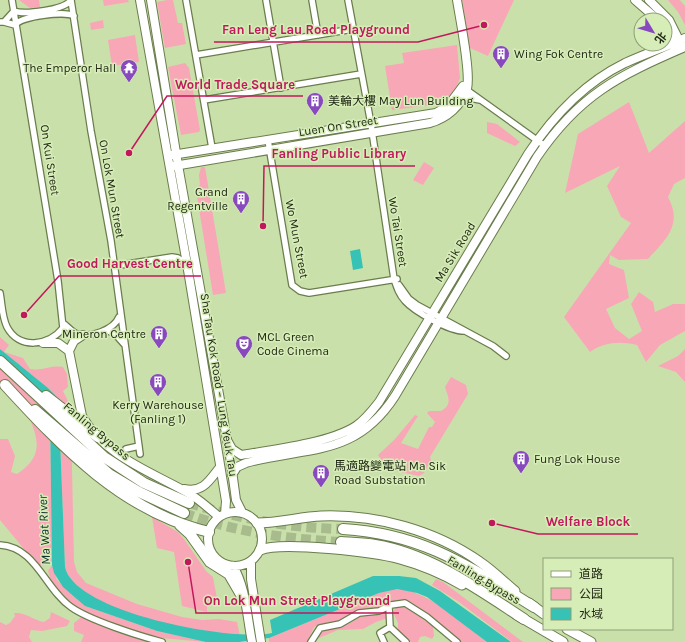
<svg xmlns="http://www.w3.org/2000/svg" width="685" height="642" font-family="Karla,'Noto Sans SC',sans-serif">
<rect width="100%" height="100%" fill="#cae0ab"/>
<path fill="#f8a7b7" d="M19,0H39L40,7L30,8Z
M103,0H128L129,2L104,6Z
M167,0H173L178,23H182L186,44L165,48L157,2Z
M462,0H514L488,56L470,48Z
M668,0H680L685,6V25L678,12Z
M103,20L104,28L91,30L90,23Z
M135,35L139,62L112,66L108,40Z
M457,45L460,78L455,91L449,98L439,104L392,110L385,66L404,63L402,53Z
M185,63L189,68L200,130L199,132L181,135L168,67Z
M629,102L649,153L685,121V178L674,184L668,197C683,225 666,239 648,259L619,260L610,255L609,264L624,270L629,298L606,309L615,328L629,339L642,331L631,304L639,292L653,302L655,312L673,304H685V331L660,345L646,362L637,345C620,341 604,342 590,352L564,317L631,223L621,217L607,186L620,166L565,193L578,134Z
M487,122L497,124L520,142L515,146L487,133Z
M424,162L434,168L423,185L413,180Z
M201,167H205L226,293L213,295L196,190L200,185L199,175Z
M0,337L9,345L4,352L23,358L30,369C44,371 49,365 63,367L67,374L68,387L63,391L68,401L71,421L74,562L77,572L86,583L137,604L182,617L202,620L219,619L237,622L240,636C201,637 75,609 65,567L59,413L55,395L48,388L0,349Z
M685,349V382L676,372L658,366L678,356Z
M0,365L50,410L52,562L38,566L0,520V439H8L15,456L11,472L17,474C53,451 31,426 19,395L4,391L0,388Z
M451,377L466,385L468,394L430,457L431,460L424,473L419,476L387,469L378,455L395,439L415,415L418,416L401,443L418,449L429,427H432L435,422L427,413L429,411H441C453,404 448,397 445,387Z
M152,517L178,532L184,539L206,571L213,577L218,604H207V612L182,606L174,552L157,548Z
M52,565L57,580L85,606L157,631L206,642L160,638L109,622L166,642H81L84,635L74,631V623L85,614L75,608L53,587L48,571Z
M436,579L443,582L523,642H512L459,602L432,585Z
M394,589C426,588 462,623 487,642H460L429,616H424V620L433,626L434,636L432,639L425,636L420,637L418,642H411L408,638H405L398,632V623L393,612L398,604L383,611L382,614L387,612L388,618L376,622L363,629L338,630L319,638L318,636C324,625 340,628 350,623C354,621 358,618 361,615L357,610L340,621L329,622L314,627L307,642H269V638L379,593Z
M51,612L70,621L67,626L42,631L31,630L29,637L32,642H49H0V622L6,625L10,623L15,616L14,613C26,612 33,620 44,622L50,618Z"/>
<path fill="#36c2b5" d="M360,249L363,268L353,270L350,251Z
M0,349L48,388L55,395L59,413L65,567C75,613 232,642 272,633L270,620L373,576H399L416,578L440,591L511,642H487L427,597L417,593L397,589L379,593L269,638L239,642H206L157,631L85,606L63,587L54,573L52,565L50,410L0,362Z"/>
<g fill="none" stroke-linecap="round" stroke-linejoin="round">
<path stroke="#a8bb8d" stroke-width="10" stroke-dasharray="10 5" stroke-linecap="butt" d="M189,503C240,519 290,528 343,529
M184,513C235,532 287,539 341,542"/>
<defs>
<path id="street" d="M71,0L91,131L111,241L140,454
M186,0L212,148
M266,0L281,88
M312,0L318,35
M348,0L371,124L394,279C397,288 399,294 405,301C415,312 449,331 464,331
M0,22H4L14,11C24,15 65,10 71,0
M4,22L15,25C21,16 65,11 74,16
M196,55L353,29
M464,88L545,146
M460,96L480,100
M204,100L361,74
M268,140L292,285L300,291L309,293L397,279
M114,266L172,257L178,258L187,264
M399,285L409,299L417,305L493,346L506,356
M0,293C2,304 2,317 7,327C19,350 49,346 63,328L58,281L12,0
M64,324C68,327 72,332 77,334C90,338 114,330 119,317
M107,330L116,335L124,344
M126,449L139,446
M0,545C36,547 45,589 71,607C89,620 139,636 162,642
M389,607L390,627L406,642
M311,642L320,628L340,624L359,613L379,611L391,605L405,603L427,617L457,642
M384,642L380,633L390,627"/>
<path id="secondary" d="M140,0L187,264L226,501L225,514
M151,0L178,165L230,456L236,500L242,512
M635,0L658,20
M649,0L669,20L681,44
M665,30L674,47
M172,155L436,113L448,106L463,86
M174,166L430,123C447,118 461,106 467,89C471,72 460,19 457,0
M83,335L74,341L69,351L82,416C105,457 152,472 190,494C201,501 210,509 219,517
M43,343H58L69,351
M227,440L232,449L241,455C272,450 330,443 356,426C365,420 372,411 379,402L528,154C553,116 584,83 625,63C645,54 665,47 685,38
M232,475L237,467L246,463C307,446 355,458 395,396L537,157C579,95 618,76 685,47
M184,489C203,493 209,481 220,467
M208 539a27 27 0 1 1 54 0a27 27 0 1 1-54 0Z
M251,561V579L261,642
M233,566C246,587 247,618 252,642"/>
<path id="primary" d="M257,523C279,523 300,517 321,516C375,514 435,530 480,562C492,570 503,581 515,591
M260,550C281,541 376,552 400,559C422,565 443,574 462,585
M529,603L544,614
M517,615L563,642
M567,629L591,642"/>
<path id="highway" d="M0,361L104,457L144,483L189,503
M5,385C62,447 123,512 209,532
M46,396L98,437
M35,410L109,474L139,492L184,513
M180,525L190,534L210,562L229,574L243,598
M343,529C424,534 468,566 534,607
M341,542C352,543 364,543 375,545C430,554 478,589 524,619"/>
</defs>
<use href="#street" stroke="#6a7d4d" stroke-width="8"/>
<use href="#secondary" stroke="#6a7d4d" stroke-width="10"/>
<use href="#primary" stroke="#6a7d4d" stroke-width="11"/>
<use href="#highway" stroke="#6a7d4d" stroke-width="12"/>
<use href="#street" stroke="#fff" stroke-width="5.5"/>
<use href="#secondary" stroke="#fff" stroke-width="8"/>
<use href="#primary" stroke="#fff" stroke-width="9"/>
<use href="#highway" stroke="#fff" stroke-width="10"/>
</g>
<defs>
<symbol id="building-pin" viewBox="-11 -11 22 30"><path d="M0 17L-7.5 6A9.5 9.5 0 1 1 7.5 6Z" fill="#8849be" stroke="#d7edb8"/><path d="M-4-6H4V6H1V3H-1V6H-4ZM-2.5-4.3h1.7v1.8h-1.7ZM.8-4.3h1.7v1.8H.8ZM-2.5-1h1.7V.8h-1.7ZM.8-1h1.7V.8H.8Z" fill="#fff"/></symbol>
<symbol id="temple-pin" viewBox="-11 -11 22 30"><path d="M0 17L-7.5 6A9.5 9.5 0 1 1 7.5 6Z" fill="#8849be" stroke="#d7edb8"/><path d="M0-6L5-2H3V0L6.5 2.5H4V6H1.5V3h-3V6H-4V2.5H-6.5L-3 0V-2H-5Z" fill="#fff"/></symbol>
<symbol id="theatre-pin" viewBox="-11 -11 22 30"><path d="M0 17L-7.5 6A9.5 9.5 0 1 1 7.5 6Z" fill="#8849be" stroke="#d7edb8"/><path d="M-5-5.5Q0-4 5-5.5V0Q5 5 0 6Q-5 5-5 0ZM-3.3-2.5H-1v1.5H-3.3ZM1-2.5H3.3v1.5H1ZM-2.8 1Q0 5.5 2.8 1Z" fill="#fff"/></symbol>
</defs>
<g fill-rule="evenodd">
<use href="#building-pin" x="491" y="44" width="20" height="27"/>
<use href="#temple-pin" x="119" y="58" width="20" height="27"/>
<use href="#building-pin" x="305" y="91" width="20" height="27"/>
<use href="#building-pin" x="231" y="189" width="20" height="27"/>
<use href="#building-pin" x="149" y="324" width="20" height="27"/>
<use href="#theatre-pin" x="234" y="334" width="20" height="27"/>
<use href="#building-pin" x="148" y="372" width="20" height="27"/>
<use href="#building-pin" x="511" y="449" width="20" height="27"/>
<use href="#building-pin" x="311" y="463" width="20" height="27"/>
</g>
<g text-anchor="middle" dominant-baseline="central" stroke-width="3" stroke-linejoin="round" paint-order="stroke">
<g font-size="12" fill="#212915" stroke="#d7edb8" text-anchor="start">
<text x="514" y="54">Wing Fok Centre</text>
<text x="116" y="68" text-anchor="end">The Emperor Hall</text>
<text x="328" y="101">美輪大樓 May Lun Building</text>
<text x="228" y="192" text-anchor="end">Grand<tspan x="228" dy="14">Regentville</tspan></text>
<text x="146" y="334" text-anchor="end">Mineron Centre</text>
<text x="257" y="337">MCL Green<tspan x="257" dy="14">Code Cinema</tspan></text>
<text x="158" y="405" text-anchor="middle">Kerry Warehouse<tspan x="158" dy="14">(Fanling 1)</tspan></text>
<text x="534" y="459">Fung Lok House</text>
<text x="334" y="466">馬適路變電站 Ma Sik<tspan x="334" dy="14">Road Substation</tspan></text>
</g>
<g font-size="12" fill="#212915" stroke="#d7edb8">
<text transform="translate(338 126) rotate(-9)">Luen On Street</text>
<text transform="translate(50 160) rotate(81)">On Kui Street</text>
<text transform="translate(112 189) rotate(80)">On Lok Mun Street</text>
<text transform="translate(398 232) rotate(81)">Wo Tai Street</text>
<text transform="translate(297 239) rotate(79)">Wo Mun Street</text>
<text transform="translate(455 252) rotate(-59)">Ma Sik Road</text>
<text transform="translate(219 385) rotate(81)">Sha Tau Kok Road – Lung Yeuk Tau</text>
<text transform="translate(97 431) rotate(40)">Fanling Bypass</text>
<text transform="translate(484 580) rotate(31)">Fanling Bypass</text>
</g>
<g font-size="13" font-style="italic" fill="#14312d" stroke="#d7edb8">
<text transform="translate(44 530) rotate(-93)">Ma Wat River</text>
</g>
</g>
<path fill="none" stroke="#c2185b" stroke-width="1.5" d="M484 25L418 42H214M129 153L167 96H303M263 226L264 166H415M24 315L59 276H201M492 523L538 534H638M188 562L196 613H399"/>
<g fill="#c2185b" stroke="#d7edb8" stroke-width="1.5">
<circle cx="484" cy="25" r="4"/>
<circle cx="129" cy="153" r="4"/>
<circle cx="263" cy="226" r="4"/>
<circle cx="24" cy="315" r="4"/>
<circle cx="492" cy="523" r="4"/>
<circle cx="188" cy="562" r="4"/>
</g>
<g font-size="13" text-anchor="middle" font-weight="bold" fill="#c2185b" stroke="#d7edb8" stroke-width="3" stroke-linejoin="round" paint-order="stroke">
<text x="316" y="34">Fan Leng Lau Road Playground</text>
<text x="235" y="89">World Trade Square</text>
<text x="339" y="158">Fanling Public Library</text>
<text x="130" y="268">Good Harvest Centre</text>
<text x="588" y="526">Welfare Block</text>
<text x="297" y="605">On Lok Mun Street Playground</text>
</g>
<rect x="543" y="558" width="130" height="72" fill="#d7edb8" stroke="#8e9f77"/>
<rect x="551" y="571" width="20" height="6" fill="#ffffff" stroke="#8e9f77"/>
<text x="579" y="578" font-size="12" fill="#212915">道路</text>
<rect x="551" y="588" width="20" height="12" fill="#f8a7b7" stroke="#8e9f77"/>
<text x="579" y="598" font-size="12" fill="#212915">公园</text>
<rect x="551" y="608" width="20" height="12" fill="#36c2b5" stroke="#8e9f77"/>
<text x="579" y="618" font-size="12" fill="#212915">水域</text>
<g transform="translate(653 32) rotate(128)"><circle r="19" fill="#d7edb8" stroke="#8e9f77"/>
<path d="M0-3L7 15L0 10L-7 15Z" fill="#8849be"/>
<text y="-6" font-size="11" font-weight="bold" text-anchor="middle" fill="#212915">北</text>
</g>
</svg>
